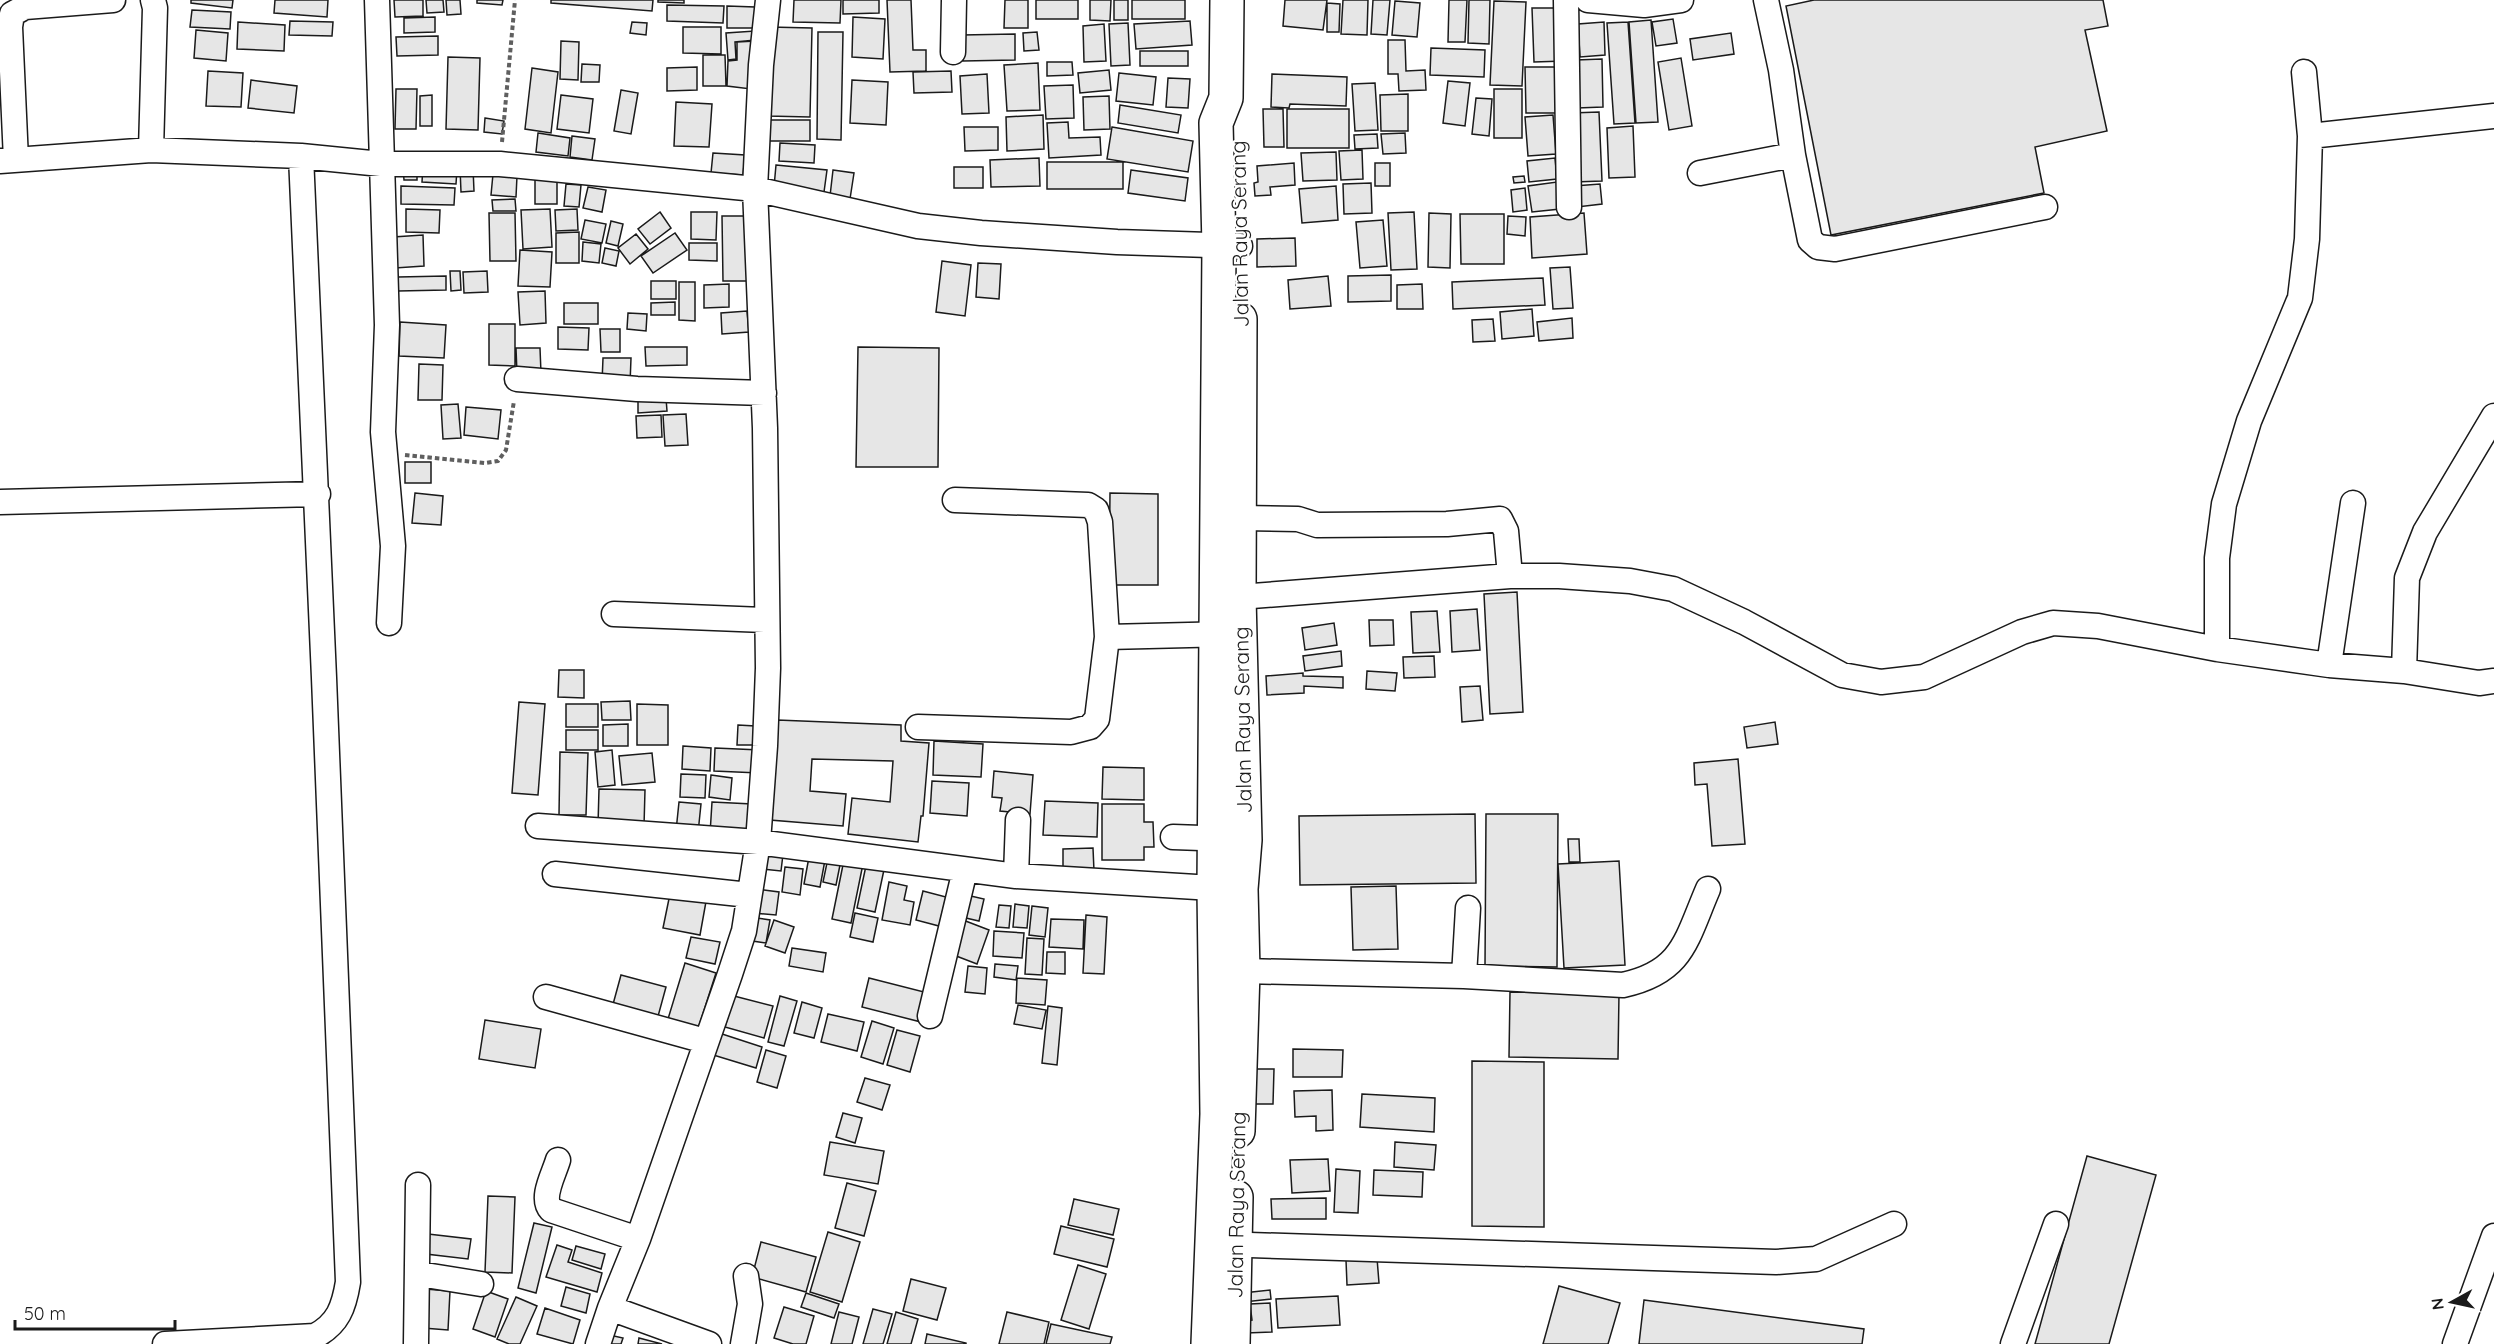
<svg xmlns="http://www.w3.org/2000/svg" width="2494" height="1344" font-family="Quicksand,sans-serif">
<rect width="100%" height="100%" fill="#fff"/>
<path fill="#e6e6e6" stroke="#1a1a1a" stroke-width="1.5" d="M191,0H233L232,8L191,3Z
M275,0H328L327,17L274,13Z
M394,0H423V16L395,17Z
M426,0H443L444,12L427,13Z
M446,0H460L461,14L447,15Z
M477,0H503L502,5L477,3Z
M551,0H653L652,11L551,3Z
M658,0H684V3L658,2Z
M794,0H841L840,23L793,22Z
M843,0H879V13L843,14Z
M887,0H911L913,50H926V71L890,72Z
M1005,0H1028V28H1004Z
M1036,0H1078V19H1036Z
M1090,0H1111L1110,21L1090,20Z
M1114,0H1128V20H1114Z
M1132,0H1185V19H1132Z
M1285,0H1327L1323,30L1283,26Z
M1343,0H1368L1367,35L1341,34Z
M1373,0H1390L1387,35L1371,34Z
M1449,0H1467L1465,42H1448Z
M1469,0H1490L1489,44L1468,43Z
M1814,0H2103L2108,26L2085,30L2107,131L2035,147L2044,193L1831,235L1786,6Z
M1395,1L1420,3L1417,37L1392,35Z
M1494,1L1526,2L1522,86L1490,85Z
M1327,3L1340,4L1339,32H1327Z
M667,5L724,6L723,23L667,21Z
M727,6L755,7V28H727Z
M1532,8H1561L1564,61L1534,62Z
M192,10L231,12L230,29L190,27Z
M435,17V32L404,33V18Z
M853,17L885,19L883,59L852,57Z
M1673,19L1677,43L1656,46L1652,22Z
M1651,20L1658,122L1636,123L1629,22Z
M290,21L333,22L332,36L289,35Z
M1190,21L1192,45L1136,49L1134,24Z
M238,22L285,25L284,51L237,49Z
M632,22L647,23L646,35L630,33Z
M1604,22L1605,55L1580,57L1578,24Z
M1628,22L1635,123L1614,124L1607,23Z
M1128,23L1130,65L1111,66L1109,24Z
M1104,24L1106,61L1084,62L1083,26Z
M683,27H721V54L683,53Z
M769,27L812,28L810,117L767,116Z
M196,30L228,33L226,61L194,58Z
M755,31L756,40L735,42L736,59L728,60L726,33Z
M818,32H843L841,140L817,139Z
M1037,32L1039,50L1024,51L1023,33Z
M1731,33L1734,54L1693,60L1690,39Z
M1015,34V60L963,61L962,35Z
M438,36V55L397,56L396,37Z
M1388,40H1405L1406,71L1425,70L1426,90L1399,91L1398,74H1388Z
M561,41L579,42L578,80L560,79Z
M756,41L751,89L727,86L728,61L737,60V42Z
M1431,48L1485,50L1484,77L1430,75Z
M1140,51H1188V66H1140Z
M703,55H725L726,86H703Z
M448,57L480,58L478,130L446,129Z
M1681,58L1692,126L1669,130L1658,62Z
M1602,59L1603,107L1577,108L1576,60Z
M1047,62H1072L1073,75L1047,76Z
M1038,63L1040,110L1007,111L1004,65Z
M582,64L600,65L599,82H581Z
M697,67V90L667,91V68Z
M1525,67H1561V113H1526Z
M532,68L558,72L551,133L525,129Z
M1109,70L1111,90L1080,93L1078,73Z
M208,71L243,73L241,107L206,106Z
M951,71L952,92L914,93L913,72Z
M1119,73L1156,77L1153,105L1116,101Z
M987,74L989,113L962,114L960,76Z
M1272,74L1347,77L1346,106L1290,104L1289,108L1271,107Z
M1168,78L1190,79L1188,108L1166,107Z
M251,80L297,86L294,113L248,108Z
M852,80L888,82L886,125L850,123Z
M1448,81L1470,83L1465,126L1443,123Z
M1375,83L1378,130L1355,131L1352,84Z
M1073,85L1074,118L1046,119L1044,86Z
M396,89H417L416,129H395Z
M1494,89H1522V138H1494Z
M621,90L638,93L631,134L614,131Z
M1408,94V131H1381L1380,95Z
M432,95V126H420V96Z
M561,95L593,99L589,133L557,129Z
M1109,96L1110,129L1084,130L1083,97Z
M1476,98L1492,99L1489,136L1472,134Z
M676,102L712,104L709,147L674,146Z
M1120,105L1181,115L1178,133L1118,123Z
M1263,109H1283L1284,147H1264Z
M1287,109H1349V148H1287Z
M1599,112L1602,181L1574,182L1571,113Z
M1043,115L1044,149L1007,151L1006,117Z
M1553,115L1556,154L1528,156L1525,117Z
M485,118L504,121L502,134L484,132Z
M761,120H810V141H761Z
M1068,122L1069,138L1100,137L1101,155L1049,158L1047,123Z
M1633,126L1635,177L1609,178L1607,128Z
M964,127H998V150L965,151Z
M1112,127L1193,141L1188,172L1107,159Z
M538,133L570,138L568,156L536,152Z
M1405,133L1406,153L1383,154L1381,134Z
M1377,134L1378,148L1355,149L1354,135Z
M572,136L595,139L592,160L570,157Z
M780,143L815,145L814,163L779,161Z
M1362,150L1363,179L1341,180L1339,151Z
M1336,152L1337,180L1303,181L1301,153Z
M713,153L745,155L743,175L711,173Z
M1039,158L1040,186L991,187L990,160Z
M1555,158L1557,179L1529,182L1527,161Z
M1047,162H1123V189H1047Z
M1294,163L1295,185L1270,187L1271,195L1255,196L1254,183L1258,182L1257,166Z
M1375,163H1390V186H1375Z
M776,165L827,170L824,192L774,187Z
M423,166L457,169L456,184L422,182Z
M403,167H417V180H404Z
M954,167H983V188H954Z
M460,168H473L474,191L461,192Z
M833,170L854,173L850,199L830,196Z
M1131,170L1188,178L1185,201L1128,193Z
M493,174L517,176L516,197L491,195Z
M1524,176L1525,182L1514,183L1513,177Z
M535,179H557V204H535Z
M1557,182L1560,209L1532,212L1528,186Z
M1371,183L1372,213L1344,214L1343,184Z
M566,184L581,185L579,207L564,206Z
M1600,184L1602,204L1577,207L1574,186Z
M401,186L455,188L454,205L401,204Z
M1336,186L1338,220L1302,223L1299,189Z
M588,187L606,190L602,212L583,208Z
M1525,188L1527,210L1513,212L1511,190Z
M515,199L516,211H493L492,200Z
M406,209L440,210L439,233L406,232Z
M550,209L552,247L523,249L521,210Z
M577,209L578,230L556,231L555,210Z
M660,212L671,228L650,244L638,229Z
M691,212H717L716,240L691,239Z
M1414,212L1417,269L1391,270L1388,213Z
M489,213H515L516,261H490Z
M1429,213L1451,214L1450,268L1428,267Z
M1584,213L1587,254L1532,258L1530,217Z
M1460,214H1504V264H1461Z
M722,216H750L751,281H723Z
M1508,216L1526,217L1525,236L1507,234Z
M585,220L606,224L602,243L581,239Z
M1383,220L1387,266L1360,268L1356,222Z
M611,221L623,224L618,246L606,243Z
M579,232V263H556V233Z
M675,233L687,250L653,273L641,256Z
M636,234L648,249L630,264L618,248Z
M423,235L424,266L395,268L393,237Z
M1295,238L1296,266L1257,267V239Z
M583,242L601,244L599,263L582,261Z
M689,243H717V261L689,260Z
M605,248L619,251L616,266L602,263Z
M520,250L552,252L550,287L518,286Z
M942,261L971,265L965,316L936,312Z
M978,263L1001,264L999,299L976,297Z
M1570,267L1573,308L1553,309L1550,268Z
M450,271H460L461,290L451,291Z
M487,271L488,292L464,293L463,272Z
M1391,275V301L1348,302V276Z
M446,276V290L398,291V277Z
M1328,276L1331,306L1290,309L1288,280Z
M1543,278L1545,305L1453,309L1452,282Z
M651,281H676V299H651Z
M679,282H695V321L679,320Z
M729,284V307L704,308V285Z
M1422,284L1423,309H1397V285Z
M545,291L546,323L520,325L518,292Z
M675,302V315H651V303Z
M564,303H598V324H564Z
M1532,309L1534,336L1502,339L1500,312Z
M747,311L749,332L722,334L721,313Z
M628,313L647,314L646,331L627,329Z
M1572,318L1573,338L1539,341L1537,322Z
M1493,319L1495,341L1473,342L1472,320Z
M400,322L446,325L444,358L399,356Z
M489,324H515V366L489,365Z
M558,327L589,328L588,350L558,349Z
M600,329H620V352H601Z
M645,347H687V365L646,366Z
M858,347L939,348L938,467H856Z
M516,348H540L541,373L517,374Z
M603,358H631L630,384L602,383Z
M419,364L443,365L442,400H418Z
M666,398L667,411L638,413V399Z
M458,404L461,438L443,439L441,405Z
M466,407L501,410L498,439L464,435Z
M686,414L688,445L665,446L663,415Z
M661,415L662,437L637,438L636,416Z
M405,462H431V483H405Z
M415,493L443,496L441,525L412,523Z
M1110,493L1158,494V585H1109Z
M1517,592L1523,712L1490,714L1484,594Z
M1477,609L1480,650L1452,652L1450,611Z
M1437,611L1440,652L1413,653L1411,612Z
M1369,620H1393L1394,645L1370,646Z
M1334,623L1337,645L1305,650L1302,628Z
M1341,651L1342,666L1305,671L1303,656Z
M1434,656L1435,677L1404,678L1403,657Z
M559,670H584V698L558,697Z
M1367,671L1397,673L1395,691L1366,689Z
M1303,673V676L1343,677V688L1304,686V693L1267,695L1266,676Z
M1480,686L1483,720L1462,722L1460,687Z
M630,701L631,720H602L601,702Z
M519,702L545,704L538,795L512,793Z
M566,704H598V727H566Z
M637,704L668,705V745H637Z
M777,720L901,725V741L929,743L923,816H921L918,842L848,834L852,798L890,802L893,761L812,759L810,791L846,794L843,826L770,820Z
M1775,722L1778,744L1747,748L1744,727Z
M628,724V746H603V725Z
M738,725L755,726L754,745H737Z
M566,730H598V750H566Z
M934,741L983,744L981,777L933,775Z
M683,746L711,748L710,771L682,769Z
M715,748L760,750L759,773L714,771Z
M612,750L615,785L598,787L595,752Z
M560,752L588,753L586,815H559Z
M652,753L655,782L622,785L619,756Z
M1738,759L1745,844L1712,846L1707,784L1695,785L1694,763Z
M1103,767L1144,768V800L1102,799Z
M994,771L1033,775L1030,814L1000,811L1002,798L992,797Z
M681,774L706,775L705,798L680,797Z
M711,775L732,778L730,800L709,797Z
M932,781L969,783L967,816L930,813Z
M599,789L645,790L644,826L598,825Z
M1045,801L1098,803L1097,837L1043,835Z
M679,802L701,804L698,833L676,831Z
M712,802L752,804L750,836L710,834Z
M1102,804H1144V822H1153L1154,847H1144V860H1102Z
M1475,814L1476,883L1300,885L1299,816Z
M1486,814H1558L1557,967L1485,966Z
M1568,839H1579L1580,862H1569Z
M765,844L784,846L781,871L762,869Z
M1093,848L1094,871L1063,872V849Z
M845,855L864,859L851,923L832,919Z
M809,857L825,860L820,887L804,884Z
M828,858L841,860L836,885L823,882Z
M867,861L885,865L875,912L857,908Z
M1619,861L1625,965L1564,968L1558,864Z
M785,867L803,869L800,895L782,892Z
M889,882L907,886L904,900L914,902L910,925L882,920Z
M1396,886L1398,949L1353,950L1351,887Z
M671,889L707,896L700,935L663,928Z
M756,889L779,892L776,915L753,913Z
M923,891L946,897L939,926L916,920Z
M962,894L984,899L979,921L957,916Z
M1015,904L1029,906L1027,928L1013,927Z
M999,905L1011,906L1009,928L996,927Z
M1032,906L1048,908L1045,937L1029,935Z
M855,913L878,918L873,942L850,937Z
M1086,915L1107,917L1104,974L1083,973Z
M750,917L770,920L766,943L746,940Z
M1051,919L1084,920L1083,949L1049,947Z
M774,920L794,927L785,953L765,946Z
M963,920L989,930L977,964L951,954Z
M994,931L1024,933L1022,958L993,956Z
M691,937L720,942L715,964L686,958Z
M1027,938L1044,939L1042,975L1025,974Z
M792,948L826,953L823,972L789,966Z
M1047,952H1065V974L1046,973Z
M685,963L716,973L698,1029L668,1019Z
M995,964L1018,966L1016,980L994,977Z
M968,966L987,968L985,994L965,992Z
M621,975L666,987L657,1020L612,1008Z
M869,978L928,993L921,1022L862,1007Z
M1017,978L1047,980L1045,1005L1016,1003Z
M1510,992L1619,994L1618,1059L1509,1057Z
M734,996L773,1006L764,1038L725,1027Z
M780,996L797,1001L784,1046L768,1042Z
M802,1002L822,1008L814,1038L794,1033Z
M1018,1005L1046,1010L1042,1029L1014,1024Z
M1048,1006L1062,1008L1057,1065L1042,1063Z
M828,1014L864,1022L857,1051L821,1042Z
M485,1020L541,1029L535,1068L479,1059Z
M872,1021L894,1028L883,1064L861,1057Z
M897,1030L920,1036L910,1072L887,1065Z
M716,1032L762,1047L756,1068L710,1054Z
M1293,1049L1343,1050L1342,1077H1293Z
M766,1050L786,1056L777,1088L757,1082Z
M1472,1061L1544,1062V1227L1472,1226Z
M1251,1069H1274L1273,1104H1251Z
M865,1078L890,1085L882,1110L857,1102Z
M1332,1090L1333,1130L1316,1131V1116L1295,1117L1294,1091Z
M1362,1094L1435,1098L1434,1132L1360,1127Z
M843,1113L862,1118L855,1143L836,1137Z
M830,1142L884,1151L878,1184L824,1175Z
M1395,1142L1436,1145L1434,1170L1394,1167Z
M2087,1156L2156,1175L2109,1344H2035Z
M1328,1159L1330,1191L1292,1193L1290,1160Z
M1336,1169L1360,1171L1358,1213L1334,1212Z
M1374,1170L1423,1172L1422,1197L1373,1195Z
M847,1183L876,1191L864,1236L835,1228Z
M488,1196L515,1197L512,1273L485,1272Z
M1326,1198V1219H1272L1271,1199Z
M1074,1199L1119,1209L1113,1235L1068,1225Z
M534,1223L552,1227L536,1293L518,1288Z
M1061,1226L1114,1239L1107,1267L1054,1254Z
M828,1232L860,1242L842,1302L810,1292Z
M428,1234L471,1239L468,1259L426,1254Z
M761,1242L816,1257L806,1292L752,1277Z
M557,1245L572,1250L568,1262L602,1273L597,1292L546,1277Z
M576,1246L605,1254L601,1269L572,1260Z
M1377,1258L1379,1283L1347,1285L1346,1260Z
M1078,1265L1106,1274L1089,1329L1061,1320Z
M911,1279L946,1288L937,1320L903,1311Z
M1559,1286L1620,1303L1608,1344H1543Z
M566,1287L590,1294L586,1313L561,1306Z
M425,1289L450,1291L448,1330L423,1328Z
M1270,1290L1271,1299L1244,1302L1243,1293Z
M486,1291L508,1299L495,1337L473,1329Z
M806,1293L839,1304L834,1318L801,1307Z
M1338,1296L1340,1325L1278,1328L1276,1299Z
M516,1297L537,1306L520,1344H509L497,1339Z
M1644,1300L1864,1329L1862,1344H1639Z
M1270,1303L1272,1332L1246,1333L1245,1321L1252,1320L1250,1304Z
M784,1307L814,1316L806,1344H793L774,1338Z
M545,1308L580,1320L573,1344L537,1334Z
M873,1309L892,1314L883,1344H863Z
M839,1312L859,1317L852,1344H831Z
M896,1312L918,1319L911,1344H887Z
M1007,1312L1049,1322L1044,1344H999Z
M1051,1324L1112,1337L1110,1344H1046Z
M605,1334L623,1338L621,1344H602Z
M927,1334L966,1343V1344H925Z
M639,1338L662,1344H638Z"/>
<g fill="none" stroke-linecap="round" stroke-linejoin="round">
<defs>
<path id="minor" d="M377,0L387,325L383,432L393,546L389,623
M1566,0L1569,207
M1588,0L1644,5L1681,0
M953,52L954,0
M2304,72L2310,136L2494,116
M151,150L155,8L153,0
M1793,155L1810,240L1818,247L1835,249L2045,207
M16,160L10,27L12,14L25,7L113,0
M0,161L151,150L301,156L381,164H500L755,189L918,226L981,233L1117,242L1240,246
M1700,173L1793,155L1781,70L1766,0
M517,379L637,389L764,393
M955,500L1088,505L1096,510L1100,522L1107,637L1230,634
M0,502L318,494
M1241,518L1298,519L1317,525L1447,524L1500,519L1506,531L1510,576
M1239,597L1510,576H1559L1630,581L1673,589L1744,622L1842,675L1881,682L1924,677L2022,632L2053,623L2098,626L2217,649L2329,665L2404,671L2479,683L2494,681
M614,614L766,620
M2217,649V558L2224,504L2249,421L2300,298L2307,239L2310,136
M2329,665L2353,503
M2404,671L2407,578L2425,532L2494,416
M918,727L1071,732L1090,727L1097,719L1107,637
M538,826L758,842L1016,876L1229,889
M1173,837L1230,839
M555,874L749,895
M1016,876L1018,820
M1243,971L1464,976L1623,985C1683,972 1686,940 1708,889
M1464,976L1468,908
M546,997L705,1041
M930,1016L965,870
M558,1160C554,1174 540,1198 551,1210L638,1239
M1220,1244L1776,1262L1816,1259L1894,1224
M419,1274L481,1284
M610,1308L709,1344
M165,1344L315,1336C338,1324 344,1307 348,1282C332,907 320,531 301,156
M416,1344L418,1185
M598,1344L610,1308L638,1239L730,974L744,931L758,842L765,746L768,668L765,428L755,189L761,65L768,0
M743,1344L750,1304L746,1276
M2013,1344L2056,1224
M2455,1344L2494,1236"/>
<path id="highway" d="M1238,1131L1243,971L1241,889L1245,840L1239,597L1240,319
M1208,1344L1217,1114L1214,889L1219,246L1216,123L1226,98L1227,0
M1233,1344L1236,1197"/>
</defs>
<use href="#minor" stroke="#1a1a1a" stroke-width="27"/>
<use href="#highway" stroke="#1a1a1a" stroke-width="36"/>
<path stroke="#5f5f5f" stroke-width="4" stroke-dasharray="4.5 3" stroke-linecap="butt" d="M502,142L515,0
M405,455L485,463L498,461L506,450L514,401"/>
<use href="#minor" stroke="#fff" stroke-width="24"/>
<use href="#highway" stroke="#fff" stroke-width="33"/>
</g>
<g text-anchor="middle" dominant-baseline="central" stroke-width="4.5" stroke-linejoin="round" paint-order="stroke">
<g font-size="21" fill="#1a1a1a" stroke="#fff">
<text transform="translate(1239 234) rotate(-91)">Jalan Raya Serang</text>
<text transform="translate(1242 720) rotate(-91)">Jalan Raya Serang</text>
<text transform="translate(1236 1205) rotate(-89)">Jalan Raya Serang</text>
</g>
</g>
<g transform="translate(2452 1302) rotate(262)" stroke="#ffffff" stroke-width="4.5" paint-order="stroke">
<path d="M0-4.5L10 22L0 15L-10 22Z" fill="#1a1a1a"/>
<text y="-9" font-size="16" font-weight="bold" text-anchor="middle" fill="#1a1a1a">N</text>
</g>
<path d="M15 1320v9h160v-9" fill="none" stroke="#1a1a1a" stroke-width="3"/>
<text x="24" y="1320" font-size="18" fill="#1a1a1a" stroke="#ffffff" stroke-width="4.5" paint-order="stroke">50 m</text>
</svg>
